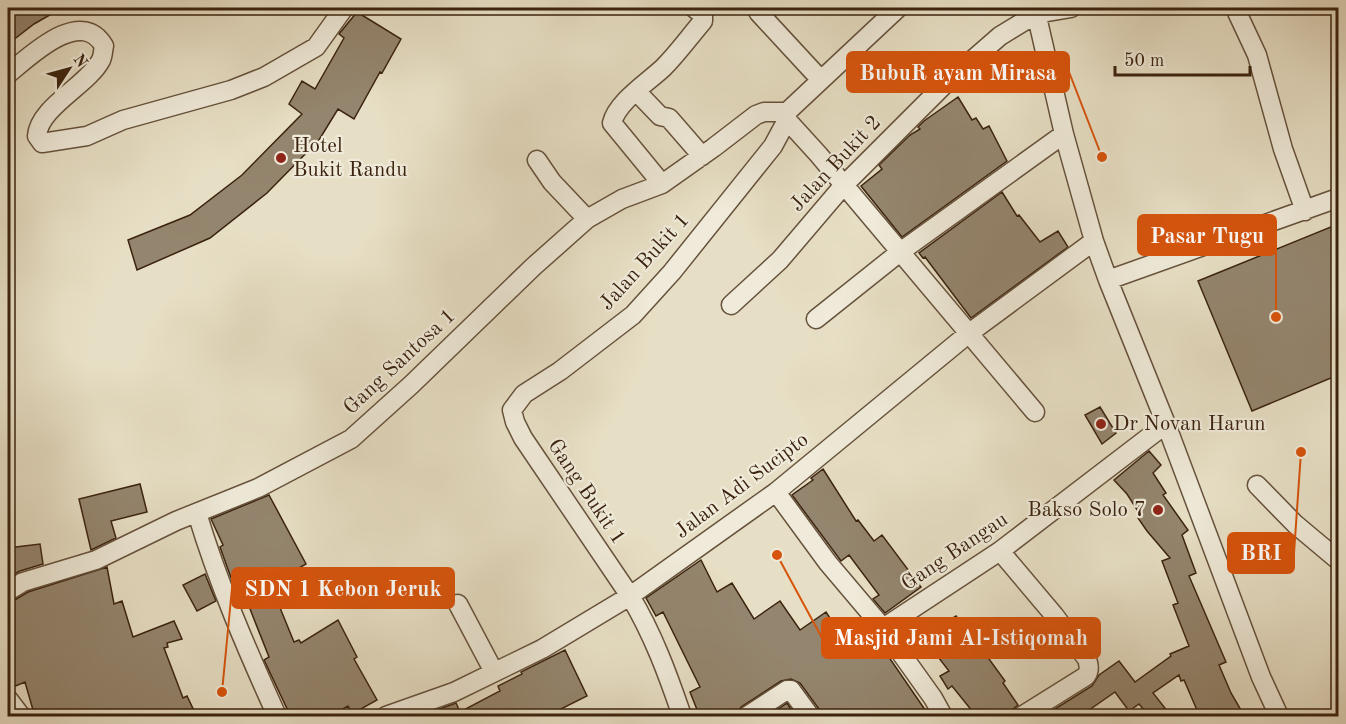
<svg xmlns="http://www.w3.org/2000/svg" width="1346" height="724" font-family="'Old Standard TT',serif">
<rect width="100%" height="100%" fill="#e7dfc5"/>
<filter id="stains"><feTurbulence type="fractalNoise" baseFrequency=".00333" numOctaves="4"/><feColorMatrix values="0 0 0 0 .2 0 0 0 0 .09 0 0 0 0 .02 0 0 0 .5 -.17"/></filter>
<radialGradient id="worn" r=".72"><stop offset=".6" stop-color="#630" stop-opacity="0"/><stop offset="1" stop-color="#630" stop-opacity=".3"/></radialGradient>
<path fill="#94856e" stroke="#3b230f" stroke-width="1.5" d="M8,8H62L34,24L8,44Z
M357,12L401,39L382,73L380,72L354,119L338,109L319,140L267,193L210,238L137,270L128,240L190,215L242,175L302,114L289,104L302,81L315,89L344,38L339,34Z
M958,97L972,120L976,118L983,129L989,126L1007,161L902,237L861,186L882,169L879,165L910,135L920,129L918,127L924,121Z
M1002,192L1017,216L1019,215L1040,242L1058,231L1068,247L971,318L925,257L923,258L919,253Z
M1338,224V375L1252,411L1198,281Z
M1100,407L1116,433L1102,444L1085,415Z
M1149,451L1161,465L1153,473L1166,493L1163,495L1188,530L1182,535L1196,573L1189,576L1226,662L1219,665L1231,693L1245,717H1200L1184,680L1181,681L1179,675L1153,693L1172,717H1150L1139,704L1129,711L1115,692L1079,717H1042L1092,686L1099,675L1119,661L1135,682L1171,656L1170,654L1189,646L1173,605L1178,603L1162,561L1170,558L1147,531L1138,518L1141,516L1127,494L1114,480Z
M823,469L856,521L858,520L874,541L882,535L921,587L885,613L873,599L879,595L849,555L841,561L792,495L813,480L811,478Z
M140,484L147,512L111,521L116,538L91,550L79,499Z
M269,495L306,564L277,581L271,569L235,589L220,547L223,545L211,519Z
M40,544L43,564L20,571L11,576L8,548Z
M701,560L717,592L732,583L754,619L780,601L800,630L826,612L849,647L871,631L930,717H821L819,709L800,683L791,679L781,681L741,707L736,717H700L690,692L700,687L663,612L656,616L646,598Z
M107,567L114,604L122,601L133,637L174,621L182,639L167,643L168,647L164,648L183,698L187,696L197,717H35L25,682L13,687L8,675V608L14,607L13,601L28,592Z
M205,574L216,601L197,611L183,585Z
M276,598L294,642L299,640L301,643L338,620L357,657L354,659L377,700L352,714L348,706L329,717H291L264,660L269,657L250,609Z
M956,616L981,648L1005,681L1003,683L1018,705L1012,710L1011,717H977L952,686L948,689L940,676L949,671L932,649L929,651L921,638Z
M565,650L587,696L545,717H441L437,710L456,703L460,712L500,691L498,686L522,674L521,672Z
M787,703L796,717H767Z"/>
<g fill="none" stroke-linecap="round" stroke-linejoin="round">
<defs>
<path id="minor" d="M756,8L759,13L820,79
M1035,8L1064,134L1094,241L1108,280L1166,424L1261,677L1279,716
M1235,8L1257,55L1283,149L1305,211
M8,74C30,56 81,6 104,46C103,50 103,56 101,60C88,85 39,107 37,136L42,143L87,136L123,120L231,90L264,77L316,47L344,8
M636,91L660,116L669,118L702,156
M787,112V120L818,154L1035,412
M787,112L898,8
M537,160L552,182L587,219
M662,184L612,123C617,102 648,82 663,68C678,53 690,36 703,21V15L694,8
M1108,280L1338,198
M731,305L780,260L843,186L946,83L1000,36L1036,14L1071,8
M816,319L900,252L1064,134
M1257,485L1295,524L1338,560
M776,492L828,563L883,628L933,698L943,716
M197,513C218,583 247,650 277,716
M1000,551L1054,615L1087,659C1089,666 1090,670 1086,676L1022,716
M8,591L23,582L96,560L176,521L258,488L351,439L411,385L533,267L587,219L622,199L662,184L713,148L756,115L764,112H787
M458,604L494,672
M883,628L1000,551L1166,424
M8,699L21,716
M386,716L454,692L542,649L630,596L776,492L968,334L1094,241
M682,716C668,675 653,634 630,596L523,438L515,422L512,410L524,394L560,371L633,315L672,272L773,146L787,120
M747,716L787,690H791L810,716"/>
</defs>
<use href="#minor" stroke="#66523c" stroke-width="21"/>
<use href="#minor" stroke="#efead9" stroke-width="18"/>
</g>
<g fill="#8f2418" stroke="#efead9" stroke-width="2">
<circle cx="281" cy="158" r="6"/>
<circle cx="1101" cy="424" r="6"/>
<circle cx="1158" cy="510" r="6"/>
</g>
<g text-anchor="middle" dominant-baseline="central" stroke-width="4.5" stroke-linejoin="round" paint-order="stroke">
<g font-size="21" fill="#3b230f" stroke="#efead9" text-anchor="start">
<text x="293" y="146">Hotel<tspan x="293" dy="24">Bukit Randu</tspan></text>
<text x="1113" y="424">Dr Novan Harun</text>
<text x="1146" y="510" text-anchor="end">Bakso Solo 7</text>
</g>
<g font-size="21" fill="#3b230f" stroke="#efead9">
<text transform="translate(836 164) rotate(-47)">Jalan Bukit 2</text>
<text transform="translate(645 262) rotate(-48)">Jalan Bukit 1</text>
<text transform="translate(400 362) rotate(-43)">Gang Santosa 1</text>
<text transform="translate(742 486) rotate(-37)">Jalan Adi Sucipto</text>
<text transform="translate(586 492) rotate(56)">Gang Bukit 1</text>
<text transform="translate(955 552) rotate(-34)">Gang Bangau</text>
</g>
</g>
<path fill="none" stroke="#d7540c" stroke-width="2" d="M1102 157L1069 72M1276 317L1276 235M1301 452L1294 553M222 692L232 588M777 555L822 638"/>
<g fill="#d7540c" stroke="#efead9" stroke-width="2">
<circle cx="1102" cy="157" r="6"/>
<circle cx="1276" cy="317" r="6"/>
<circle cx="1301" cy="452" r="6"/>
<circle cx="222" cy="692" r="6"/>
<circle cx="777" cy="555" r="6"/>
</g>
<g fill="#d7540c" stroke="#d7540c" stroke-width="2">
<rect x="847" y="52" width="222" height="40" rx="6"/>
<rect x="1138" y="215" width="138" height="40" rx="6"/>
<rect x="1228" y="533" width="66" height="40" rx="6"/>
<rect x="232" y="568" width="222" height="40" rx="6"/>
<rect x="822" y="618" width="278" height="40" rx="6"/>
</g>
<g font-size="22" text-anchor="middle" font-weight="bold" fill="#fff">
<text x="958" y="80">BubuR ayam Mirasa</text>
<text x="1207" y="243">Pasar Tugu</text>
<text x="1261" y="560">BRI</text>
<text x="343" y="596">SDN 1 Kebon Jeruk</text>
<text x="961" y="645">Masjid Jami Al-Istiqomah</text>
</g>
<rect width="1346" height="724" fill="none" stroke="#e7dfc5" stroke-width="30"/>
<rect x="9" y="9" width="1328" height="706" fill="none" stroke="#3b230f" stroke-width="3"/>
<rect x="15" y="15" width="1316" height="694" fill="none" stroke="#3b230f" stroke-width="1.5"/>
<g transform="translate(69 69) rotate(54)" stroke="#efead9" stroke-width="4.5" paint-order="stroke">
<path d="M0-4.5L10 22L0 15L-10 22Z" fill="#3b230f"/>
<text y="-9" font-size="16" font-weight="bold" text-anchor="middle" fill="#3b230f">N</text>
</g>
<path d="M1115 66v9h135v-9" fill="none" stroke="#3b230f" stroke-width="3"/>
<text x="1124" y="66" font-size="18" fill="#3b230f" stroke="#efead9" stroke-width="4.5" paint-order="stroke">50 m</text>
<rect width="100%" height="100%" filter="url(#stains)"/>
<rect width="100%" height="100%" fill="url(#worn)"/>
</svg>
